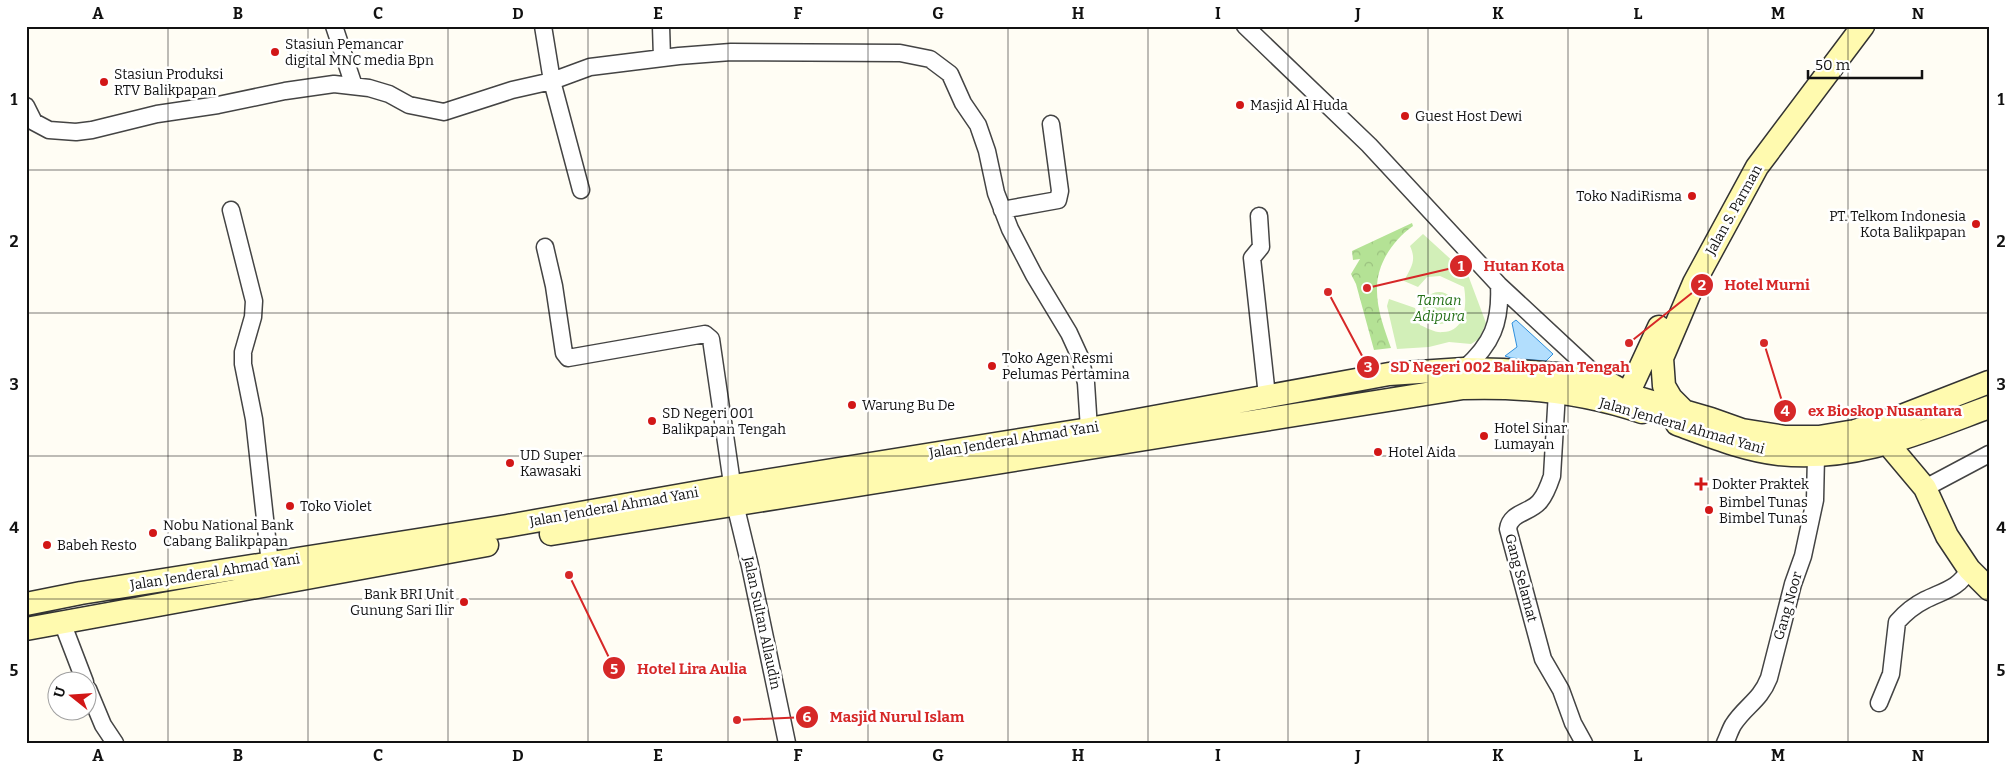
<svg xmlns="http://www.w3.org/2000/svg" width="2015" height="769" font-family="Bitter,serif">
<defs>
<pattern id="forest-crowns" width="20" height="18" patternUnits="userSpaceOnUse" patternTransform="scale(1.25)"><rect width="20" height="18" fill="#b4e295"/><path d="M2 6a3 3 0 1 1 6 0M12 15a3 3 0 1 1 6 0" fill="none" stroke="#9ac17f"/></pattern>
</defs>
<rect width="100%" height="100%" fill="#fffdf4"/>
<path fill="#d2efb8" d="M1423,234L1468,275L1486,323L1479,339L1471,344L1449,342L1429,347L1397,349L1387,306L1389,299L1415,308L1420,325C1427,328 1435,333 1443,332C1466,332 1467,303 1464,287L1440,276L1427,277L1418,287L1404,281C1411,267 1417,261 1410,246Z
M1423 308a16 16 0 1 1 32 0a16 16 0 1 1-32 0Z"/>
<path fill="url(#forest-crowns)" d="M1412,223L1413,226C1392,241 1376,265 1377,291C1377,310 1385,331 1391,348L1374,350L1356,284L1351,274L1360,259L1353,260L1352,251Z"/>
<path fill="#b2defd" stroke="#3090dd" d="M1516,320L1553,354L1546,361L1511,358L1505,356L1517,347L1512,323Z"/>
<g fill="none" stroke-linecap="round" stroke-linejoin="round">
<defs>
<path id="street" d="M334,26L354,86
M543,26L552,81L581,190
M661,26L662,58
M1245,26L1369,145L1499,285L1598,377
M26,106L34,122L49,130L76,132L92,130L157,114L218,105L285,91L334,84L369,88L389,94L409,105L444,112L512,90L552,81L590,67L679,56L731,52L900,53L930,59L950,74L963,103L978,125L987,151L996,193L1010,229L1034,275L1069,333L1080,357L1086,383L1089,429
M231,210L254,301L253,317L243,352V364L254,419L270,564
M1002,210L1058,200L1060,191L1051,124
M1259,216L1261,247L1252,258L1267,396
M545,247L554,286L564,353L568,358L705,334L711,339L735,504L750,566L787,743
M1464,369C1492,344 1501,323 1499,285
M1557,392L1552,476C1549,485 1546,494 1540,501C1531,513 1510,512 1508,529L1543,659L1561,690L1573,723L1584,743
M1925,488L1989,454
M62,622L85,682
M88,689L103,725L115,743
M1879,703L1891,674L1897,622C1905,613 1915,605 1925,600C1943,591 1960,588 1969,569
M1725,743C1728,737 1730,730 1733,725C1745,706 1760,701 1769,678L1793,584L1803,556L1815,500L1816,456"/>
<path id="secondary" d="M1628,394L1659,327
M1684,411L1671,398L1664,386L1662,358L1694,283L1757,167L1863,26
M1677,424C1710,436 1744,450 1779,454C1855,462 1919,433 1989,407
M1888,444L1925,488L1947,536L1969,569L1989,589
M551,534L1463,388C1523,386 1584,392 1642,412
M26,604L81,593L507,526L733,486L1089,429L1389,374L1464,369L1503,370L1598,377L1628,394L1642,399L1711,419L1742,430L1785,437H1819L1855,431L1899,417L1989,382
M26,629L487,545"/>
</defs>
<use href="#street" stroke="#444" stroke-width="19"/>
<use href="#secondary" stroke="#333" stroke-width="25"/>
<use href="#street" stroke="#fff" stroke-width="16"/>
<use href="#secondary" stroke="#fffaaf" stroke-width="22"/>
</g>
<path fill="none" stroke="#111" stroke-width="1" stroke-opacity="0.55" d="M168,26V743M308,26V743M448,26V743M588,26V743M728,26V743M868,26V743M1008,26V743M1148,26V743M1288,26V743M1428,26V743M1568,26V743M1708,26V743M1848,26V743M26,170H1989M26,313H1989M26,456H1989M26,599H1989"/>
<g fill="#d21717" stroke="#fff" stroke-width="2">
<circle cx="275" cy="52" r="5"/>
<circle cx="104" cy="82" r="5"/>
<circle cx="1240" cy="105" r="5"/>
<circle cx="1405" cy="116" r="5"/>
<circle cx="1692" cy="196" r="5"/>
<circle cx="1976" cy="224" r="5"/>
<circle cx="992" cy="366" r="5"/>
<circle cx="852" cy="405" r="5"/>
<circle cx="652" cy="421" r="5"/>
<circle cx="1484" cy="436" r="5"/>
<circle cx="1378" cy="452" r="5"/>
<circle cx="510" cy="463" r="5"/>
<path d="M1698.5 476.5h5v5h5v5h-5v5h-5v-5h-5v-5h5z"/>
<circle cx="290" cy="506" r="5"/>
<circle cx="1709" cy="510" r="5"/>
<circle cx="153" cy="533" r="5"/>
<circle cx="47" cy="545" r="5"/>
<circle cx="464" cy="602" r="5"/>
</g>
<g text-anchor="middle" dominant-baseline="central" stroke-width="5" stroke-linejoin="round" paint-order="stroke">
<g font-size="14" fill="#111" stroke="#fff" text-anchor="start">
<text x="285" y="44">Stasiun Pemancar<tspan x="285" dy="16">digital MNC media Bpn</tspan></text>
<text x="114" y="74">Stasiun Produksi<tspan x="114" dy="16">RTV Balikpapan</tspan></text>
<text x="1250" y="105">Masjid Al Huda</text>
<text x="1415" y="116">Guest Host Dewi</text>
<text x="1682" y="196" text-anchor="end">Toko NadiRisma</text>
<text x="1966" y="216" text-anchor="end">PT. Telkom Indonesia<tspan x="1966" dy="16">Kota Balikpapan</tspan></text>
<text x="1002" y="358">Toko Agen Resmi<tspan x="1002" dy="16">Pelumas Pertamina</tspan></text>
<text x="862" y="405">Warung Bu De</text>
<text x="662" y="413">SD Negeri 001<tspan x="662" dy="16">Balikpapan Tengah</tspan></text>
<text x="1494" y="428">Hotel Sinar<tspan x="1494" dy="16">Lumayan</tspan></text>
<text x="1388" y="452">Hotel Aida</text>
<text x="520" y="455">UD Super<tspan x="520" dy="16">Kawasaki</tspan></text>
<text x="1712" y="484">Dokter Praktek</text>
<text x="1719" y="502">Bimbel Tunas<tspan x="1719" dy="16">Bimbel Tunas</tspan></text>
<text x="300" y="506">Toko Violet</text>
<text x="163" y="525">Nobu National Bank<tspan x="163" dy="16">Cabang Balikpapan</tspan></text>
<text x="57" y="545">Babeh Resto</text>
<text x="454" y="594" text-anchor="end">Bank BRI Unit<tspan x="454" dy="16">Gunung Sari Ilir</tspan></text>
</g>
<g font-size="14" fill="#111" stroke="#fff">
<text transform="translate(1734 210) rotate(-61)">Jalan S. Parman</text>
<text transform="translate(1682 426) rotate(16)">Jalan Jenderal Ahmad Yani</text>
<text transform="translate(1014 440) rotate(-9)">Jalan Jenderal Ahmad Yani</text>
<text transform="translate(614 507) rotate(-10)">Jalan Jenderal Ahmad Yani</text>
<text transform="translate(215 572) rotate(-9)">Jalan Jenderal Ahmad Yani</text>
<text transform="translate(1521 578) rotate(75)">Gang Selamat</text>
<text transform="translate(1788 606) rotate(-74)">Gang Noor</text>
<text transform="translate(762 623) rotate(78)">Jalan Sultan Allaudin</text>
</g>
<g font-size="14" font-style="italic" fill="#267118" stroke="#fff">
<text x="1439" y="300">Taman<tspan x="1439" dy="16">Adipura</tspan></text>
</g>
</g>
<path fill="none" stroke="#d62828" stroke-width="2" d="M1367 288L1461 266M1629 343L1702 285M1328 292L1368 367M1764 343L1785 411M569 575L614 668M737 720L807 717"/>
<g fill="#d62828" stroke="#fff" stroke-width="2">
<circle cx="1367" cy="288" r="5"/>
<circle cx="1629" cy="343" r="5"/>
<circle cx="1328" cy="292" r="5"/>
<circle cx="1764" cy="343" r="5"/>
<circle cx="569" cy="575" r="5"/>
<circle cx="737" cy="720" r="5"/>
<circle cx="1461" cy="266" r="12"/>
<circle cx="1702" cy="285" r="12"/>
<circle cx="1368" cy="367" r="12"/>
<circle cx="1785" cy="411" r="12"/>
<circle cx="614" cy="668" r="12"/>
<circle cx="807" cy="717" r="12"/>
</g>
<g font-size="15" text-anchor="middle" font-weight="bold" fill="#fff">
<text x="1461" y="271">1</text>
<text x="1702" y="290">2</text>
<text x="1368" y="372">3</text>
<text x="1785" y="416">4</text>
<text x="614" y="674">5</text>
<text x="807" y="722">6</text>
</g>
<g font-size="15" text-anchor="middle" font-weight="bold" fill="#d62828" stroke="#fff" stroke-width="5" stroke-linejoin="round" paint-order="stroke">
<text x="1524" y="271">Hutan Kota</text>
<text x="1767" y="290">Hotel Murni</text>
<text x="1510" y="372">SD Negeri 002 Balikpapan Tengah</text>
<text x="1885" y="416">ex Bioskop Nusantara</text>
<text x="692" y="674">Hotel Lira Aulia</text>
<text x="897" y="722">Masjid Nurul Islam</text>
</g>
<rect width="2015" height="769" fill="none" stroke="#ffffff" stroke-width="55"/>
<g transform="translate(72 696) rotate(287)"><circle r="24" fill="#ffffff" stroke="#a0a0a0"/>
<path d="M0-4L9 19L0 12L-9 19Z" fill="#d21717"/>
<text y="-8" font-size="14" font-weight="bold" text-anchor="middle" fill="#111111">U</text>
</g>
<path d="M1808 70v8h114v-8" fill="none" stroke="#111111" stroke-width="2.5"/>
<text x="1815" y="70" font-size="15" fill="#111111" stroke="#ffffff" stroke-width="4" paint-order="stroke">50 m</text>
<rect x="28" y="28" width="1960" height="714" fill="none" stroke="#111" stroke-width="2"/>
<g font-size="16" text-anchor="middle" font-weight="bold" fill="#111">
<text x="98" y="19">A</text>
<text x="238" y="19">B</text>
<text x="378" y="19">C</text>
<text x="518" y="19">D</text>
<text x="658" y="19">E</text>
<text x="798" y="19">F</text>
<text x="938" y="19">G</text>
<text x="1078" y="19">H</text>
<text x="1218" y="19">I</text>
<text x="1358" y="19">J</text>
<text x="1498" y="19">K</text>
<text x="1638" y="19">L</text>
<text x="1778" y="19">M</text>
<text x="1918" y="19">N</text>
<text x="14" y="105">1</text>
<text x="2001" y="105">1</text>
<text x="14" y="247">2</text>
<text x="2001" y="247">2</text>
<text x="14" y="390">3</text>
<text x="2001" y="390">3</text>
<text x="14" y="533">4</text>
<text x="2001" y="533">4</text>
<text x="14" y="676">5</text>
<text x="2001" y="676">5</text>
<text x="98" y="761">A</text>
<text x="238" y="761">B</text>
<text x="378" y="761">C</text>
<text x="518" y="761">D</text>
<text x="658" y="761">E</text>
<text x="798" y="761">F</text>
<text x="938" y="761">G</text>
<text x="1078" y="761">H</text>
<text x="1218" y="761">I</text>
<text x="1358" y="761">J</text>
<text x="1498" y="761">K</text>
<text x="1638" y="761">L</text>
<text x="1778" y="761">M</text>
<text x="1918" y="761">N</text>
</g>
</svg>
